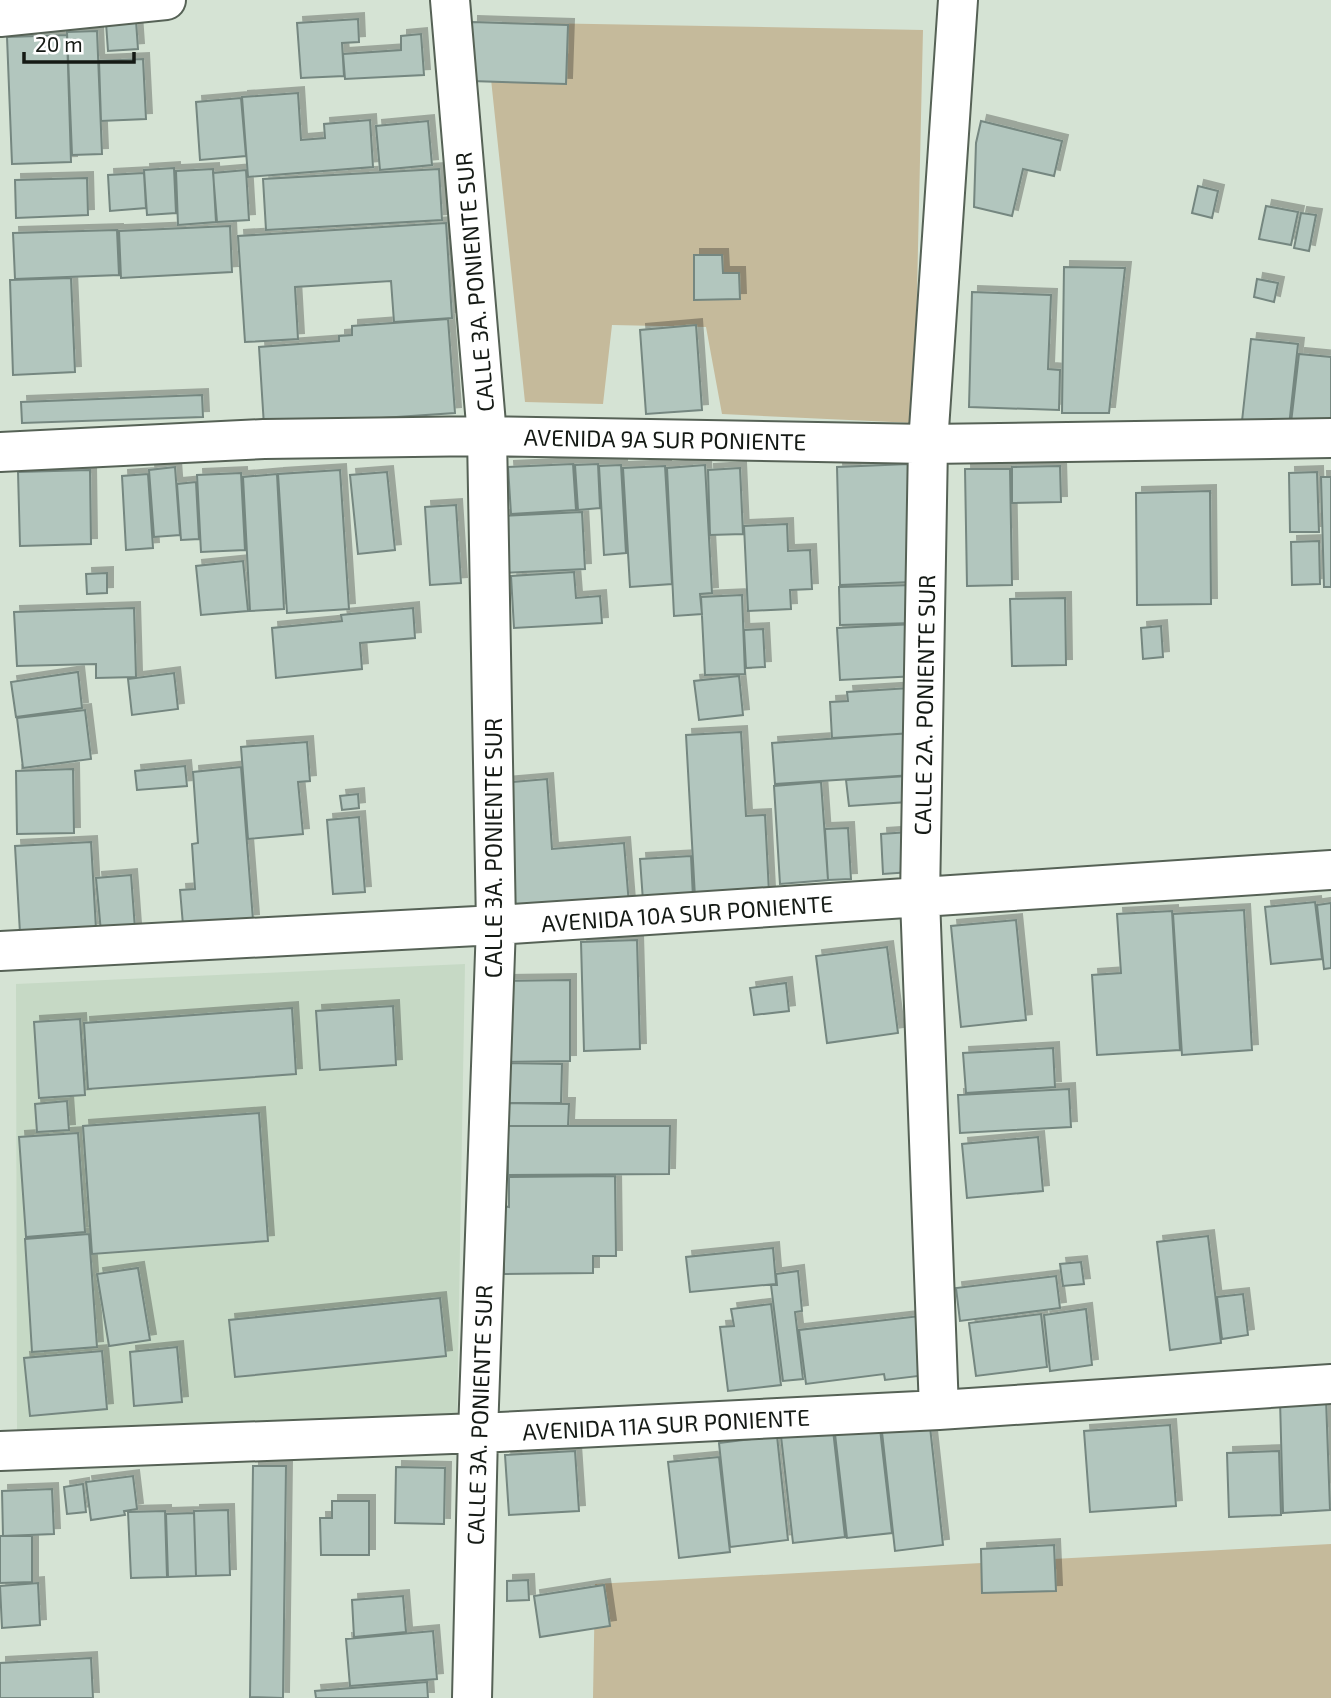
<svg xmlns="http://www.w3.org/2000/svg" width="1331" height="1698" font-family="'Exo 2',sans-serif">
<defs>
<filter id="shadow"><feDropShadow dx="6" dy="-6" stdDeviation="0" flood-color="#0004"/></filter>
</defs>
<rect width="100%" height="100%" fill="#d5e3d4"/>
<path fill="#c6d9c5" d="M465,964L457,1418L17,1433L16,984Z"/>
<path fill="#c5ba9b" d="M485,22L923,30L914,423L722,414L706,327L612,325L603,404L525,402Z
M1331,1544V1698H593L595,1584Z"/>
<path fill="#b2c6be" stroke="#758780" stroke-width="2" filter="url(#shadow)" d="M358,19L359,42L342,43L344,76L301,78L297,23Z
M136,21L138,49L108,51L106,23Z
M472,22L568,25L566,84L471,81Z
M97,31L102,154L72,155L67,32Z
M421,34L424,75L345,79L343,54L401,50V36Z
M67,35L71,162L12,164L7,37Z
M143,59L146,119L101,121L99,61Z
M298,93L301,140L325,138L324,124L370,120L373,167L248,177L242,97Z
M241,98L246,156L200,160L196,102Z
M428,121L432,165L380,170L376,126Z
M981,121L1062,141L1054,176L1023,169L1012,216L974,207L976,143Z
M174,168L176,213L147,215L144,170Z
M213,169L216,222L178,225L176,171Z
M439,169L442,220L266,230L263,179Z
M246,170L249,220L217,222L213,173Z
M144,173L146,208L110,211L108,175Z
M87,178L88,215L16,218L15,180Z
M1198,186L1218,191L1212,218L1192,213Z
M1266,206L1298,212L1291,245L1259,239Z
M1301,213L1316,215L1309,251L1294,248Z
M446,223L452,318L394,322L391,281L295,287L298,339L245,342L238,236Z
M230,226L232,272L121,278L119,231Z
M117,230L119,275L15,279L13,233Z
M694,255H722L723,273H739L740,299L694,300Z
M1064,267L1125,268L1109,413H1062Z
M71,278L75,372L13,375L10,280Z
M1257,279L1278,283L1274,302L1254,297Z
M972,292L1051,295L1048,369L1060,370L1059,410L969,407Z
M448,319L455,413L264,426L259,347L339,341V336L352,335V326Z
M696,325L702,410L646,414L640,330Z
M1251,339L1298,344L1289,426L1242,421Z
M1299,354L1331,357V428L1291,423Z
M202,395L203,417L22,423L21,402Z
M573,464L576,510L511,514L508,467Z
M598,464L600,508L578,510L575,465Z
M909,464L912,582L840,585L837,467Z
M621,465L626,553L604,555L599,466Z
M705,465L712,593L700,594L702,614L674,616L667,468Z
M665,466L672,584L630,587L623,468Z
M1060,466L1061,502L1012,503V467Z
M175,467L180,535L154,537L149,470Z
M740,468L743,534L710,535L708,470Z
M965,469H1010L1012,585L967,586Z
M90,470L91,544L20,546L18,472Z
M340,470L349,609L287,613L278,474Z
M387,472L395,550L358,554L350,475Z
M1317,472L1319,532H1290L1289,473Z
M241,473L245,550L201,552L197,475Z
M148,474L153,548L126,550L122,476Z
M277,474L284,609L250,611L243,477Z
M1321,477H1331V587H1324Z
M196,482L199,539L181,540L177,484Z
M1210,491L1211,604L1137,605L1136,493Z
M456,505L461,583L430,585L425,507Z
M582,512L585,569L502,573L500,516Z
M787,524L788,551L810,550L812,589L790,590L791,609L748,611L744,526Z
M1319,541L1320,584L1292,585L1291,542Z
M243,561L248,611L201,615L196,566Z
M574,572L576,598L600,596L602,623L514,628L511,576Z
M107,573V593L87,594L86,574Z
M914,585V623L840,625L839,587Z
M742,595L745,674L705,675L701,597Z
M1065,598L1066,665L1012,666L1010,599Z
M134,608L136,677L96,678V664L17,666L14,612Z
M413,608L415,638L360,643L362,669L276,678L272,628L342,621L341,615Z
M915,624L917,676L840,680L837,628Z
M1161,626L1163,657L1143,659L1141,628Z
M763,629L765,667L746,668L744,630Z
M78,672L82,708L16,717L11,682Z
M174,673L178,709L132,715L128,679Z
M739,676L743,715L699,720L694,681Z
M910,688L913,733L832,738L830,702L848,701L847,692Z
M85,710L91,759L23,768L17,718Z
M741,732L746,816L765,815L769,893L695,897L686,735Z
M910,733L913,775L775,784L772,743Z
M307,742L310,781L298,782L303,834L248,839L241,747Z
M185,766L187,786L137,790L135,771Z
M241,767L253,920L183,925L180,890L195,889L192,844L198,843L193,772Z
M73,769L74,833L17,834L16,771Z
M907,776L908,802L849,806L846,780Z
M547,779L552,849L624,843L629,905L511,916L500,783Z
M821,782L828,880L780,884L774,786Z
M358,794L359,808L342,810L340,796Z
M359,817L365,892L333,894L327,820Z
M848,828L851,879L828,880L825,829Z
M909,832L911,872L883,874L881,834Z
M91,842L96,929L20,933L15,846Z
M691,856L693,898L643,901L640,859Z
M131,875L135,929L101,932L96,878Z
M1315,902L1322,959L1271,964L1265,907Z
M1331,903V968L1324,969L1317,905Z
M1244,910L1252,1050L1182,1055L1173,914Z
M1172,911L1180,1050L1097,1055L1092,975L1121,973L1117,914Z
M1016,920L1026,1020L961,1027L951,926Z
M637,940L640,1049L584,1051L581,942Z
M887,947L898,1033L827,1043L816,956Z
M570,980V1061L499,1062L498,981Z
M786,983L789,1011L754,1015L750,988Z
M393,1006L396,1065L320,1070L316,1011Z
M292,1008L296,1074L88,1089L84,1023Z
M80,1019L85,1095L39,1098L34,1022Z
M1053,1048L1055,1087L966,1093L963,1053Z
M505,1063L562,1064L561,1103H505Z
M1069,1089L1071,1127L960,1133L958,1095Z
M67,1101L69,1130L37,1132L35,1104Z
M501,1103L569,1104L568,1126H501Z
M259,1113L268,1241L92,1254L83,1126Z
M508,1126H670L669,1174L508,1175Z
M78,1133L85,1232L26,1237L19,1137Z
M1038,1137L1043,1191L967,1198L962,1144Z
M615,1176L616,1256H593V1273L504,1274L503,1206L509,1207V1177Z
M89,1234L97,1347L32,1352L25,1239Z
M1208,1236L1221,1343L1170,1350L1157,1242Z
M773,1248L776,1284L690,1292L686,1257Z
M1081,1262L1084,1284L1063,1286L1060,1264Z
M138,1268L150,1340L109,1346L97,1274Z
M798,1271L802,1311L795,1312L803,1379L783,1381L771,1285H777L776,1274Z
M1056,1276L1060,1308L960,1321L956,1288Z
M1243,1294L1248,1335L1222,1339L1217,1297Z
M440,1298L446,1356L235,1377L229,1320Z
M771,1304L781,1385L728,1391L720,1327L734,1326L731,1309Z
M1086,1309L1092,1365L1050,1371L1044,1315Z
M1041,1314L1047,1367L976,1376L969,1323Z
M920,1316L927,1375L885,1380L884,1374L806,1384L799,1330Z
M177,1347L182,1402L134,1406L130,1352Z
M102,1351L107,1409L30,1416L24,1358Z
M1326,1399L1330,1510L1283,1513L1280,1400Z
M1170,1425L1176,1506L1090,1512L1084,1431Z
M930,1427L943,1545L895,1551L882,1432Z
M880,1429L892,1533L847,1538L835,1434Z
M833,1430L845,1537L793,1543L781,1436Z
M777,1436L788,1540L730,1547L719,1443Z
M575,1451L579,1511L509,1515L505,1455Z
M1279,1451L1281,1515L1229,1517L1227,1453Z
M719,1457L730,1552L679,1558L668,1462Z
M253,1466H286L283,1698L250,1697Z
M396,1467L445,1468L444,1524L395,1523Z
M133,1476L137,1509L124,1511L125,1515L91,1520L86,1482Z
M83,1484L86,1512L67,1514L64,1487Z
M52,1489L54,1534L3,1536L2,1491Z
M332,1501H369V1555H321L320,1518H332Z
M228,1510L230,1575L196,1576L194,1511Z
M165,1511L167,1577L131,1578L128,1512Z
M194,1513L196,1576L168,1577L166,1514Z
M0,1536H32V1582L0,1583Z
M1054,1545L1056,1591L982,1593L981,1549Z
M528,1580L529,1600L507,1601V1581Z
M38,1583L40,1625L2,1628L0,1586Z
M604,1585L610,1626L540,1637L534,1596Z
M403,1596L406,1632L354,1637L352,1600Z
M433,1631L437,1679L350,1686L346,1639Z
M91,1658L93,1698H0V1663Z
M427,1682L428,1698H316L315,1691Z"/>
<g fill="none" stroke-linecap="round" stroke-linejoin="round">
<defs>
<path id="minor" d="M450,0L487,436L496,925L478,1433L472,1698
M0,17L166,0
M0,452L264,439L487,436L928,444L1331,438
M0,951L496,925L1331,870
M939,1410L920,898L928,444L958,0
M0,1451L478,1433L939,1410L1331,1384"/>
</defs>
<use href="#minor" stroke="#566256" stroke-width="42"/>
<use href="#minor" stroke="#fff" stroke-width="38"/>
</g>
<g text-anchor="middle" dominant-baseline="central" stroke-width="5" stroke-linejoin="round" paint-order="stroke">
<g font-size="23" fill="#151a15" stroke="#fff">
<text transform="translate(474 282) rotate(-95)">CALLE 3A. PONIENTE SUR</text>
<text transform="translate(665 439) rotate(1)">AVENIDA 9A SUR PONIENTE</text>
<text transform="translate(924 705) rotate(-89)">CALLE 2A. PONIENTE SUR</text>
<text transform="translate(493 848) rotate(-90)">CALLE 3A. PONIENTE SUR</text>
<text transform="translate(687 913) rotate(-4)">AVENIDA 10A SUR PONIENTE</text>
<text transform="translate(479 1415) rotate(-88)">CALLE 3A. PONIENTE SUR</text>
<text transform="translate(666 1424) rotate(-3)">AVENIDA 11A SUR PONIENTE</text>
</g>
</g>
<path d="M24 52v10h110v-10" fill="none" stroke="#151a15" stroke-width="3.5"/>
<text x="35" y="52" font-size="21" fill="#151a15" stroke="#ffffff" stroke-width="5" paint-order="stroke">20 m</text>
</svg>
